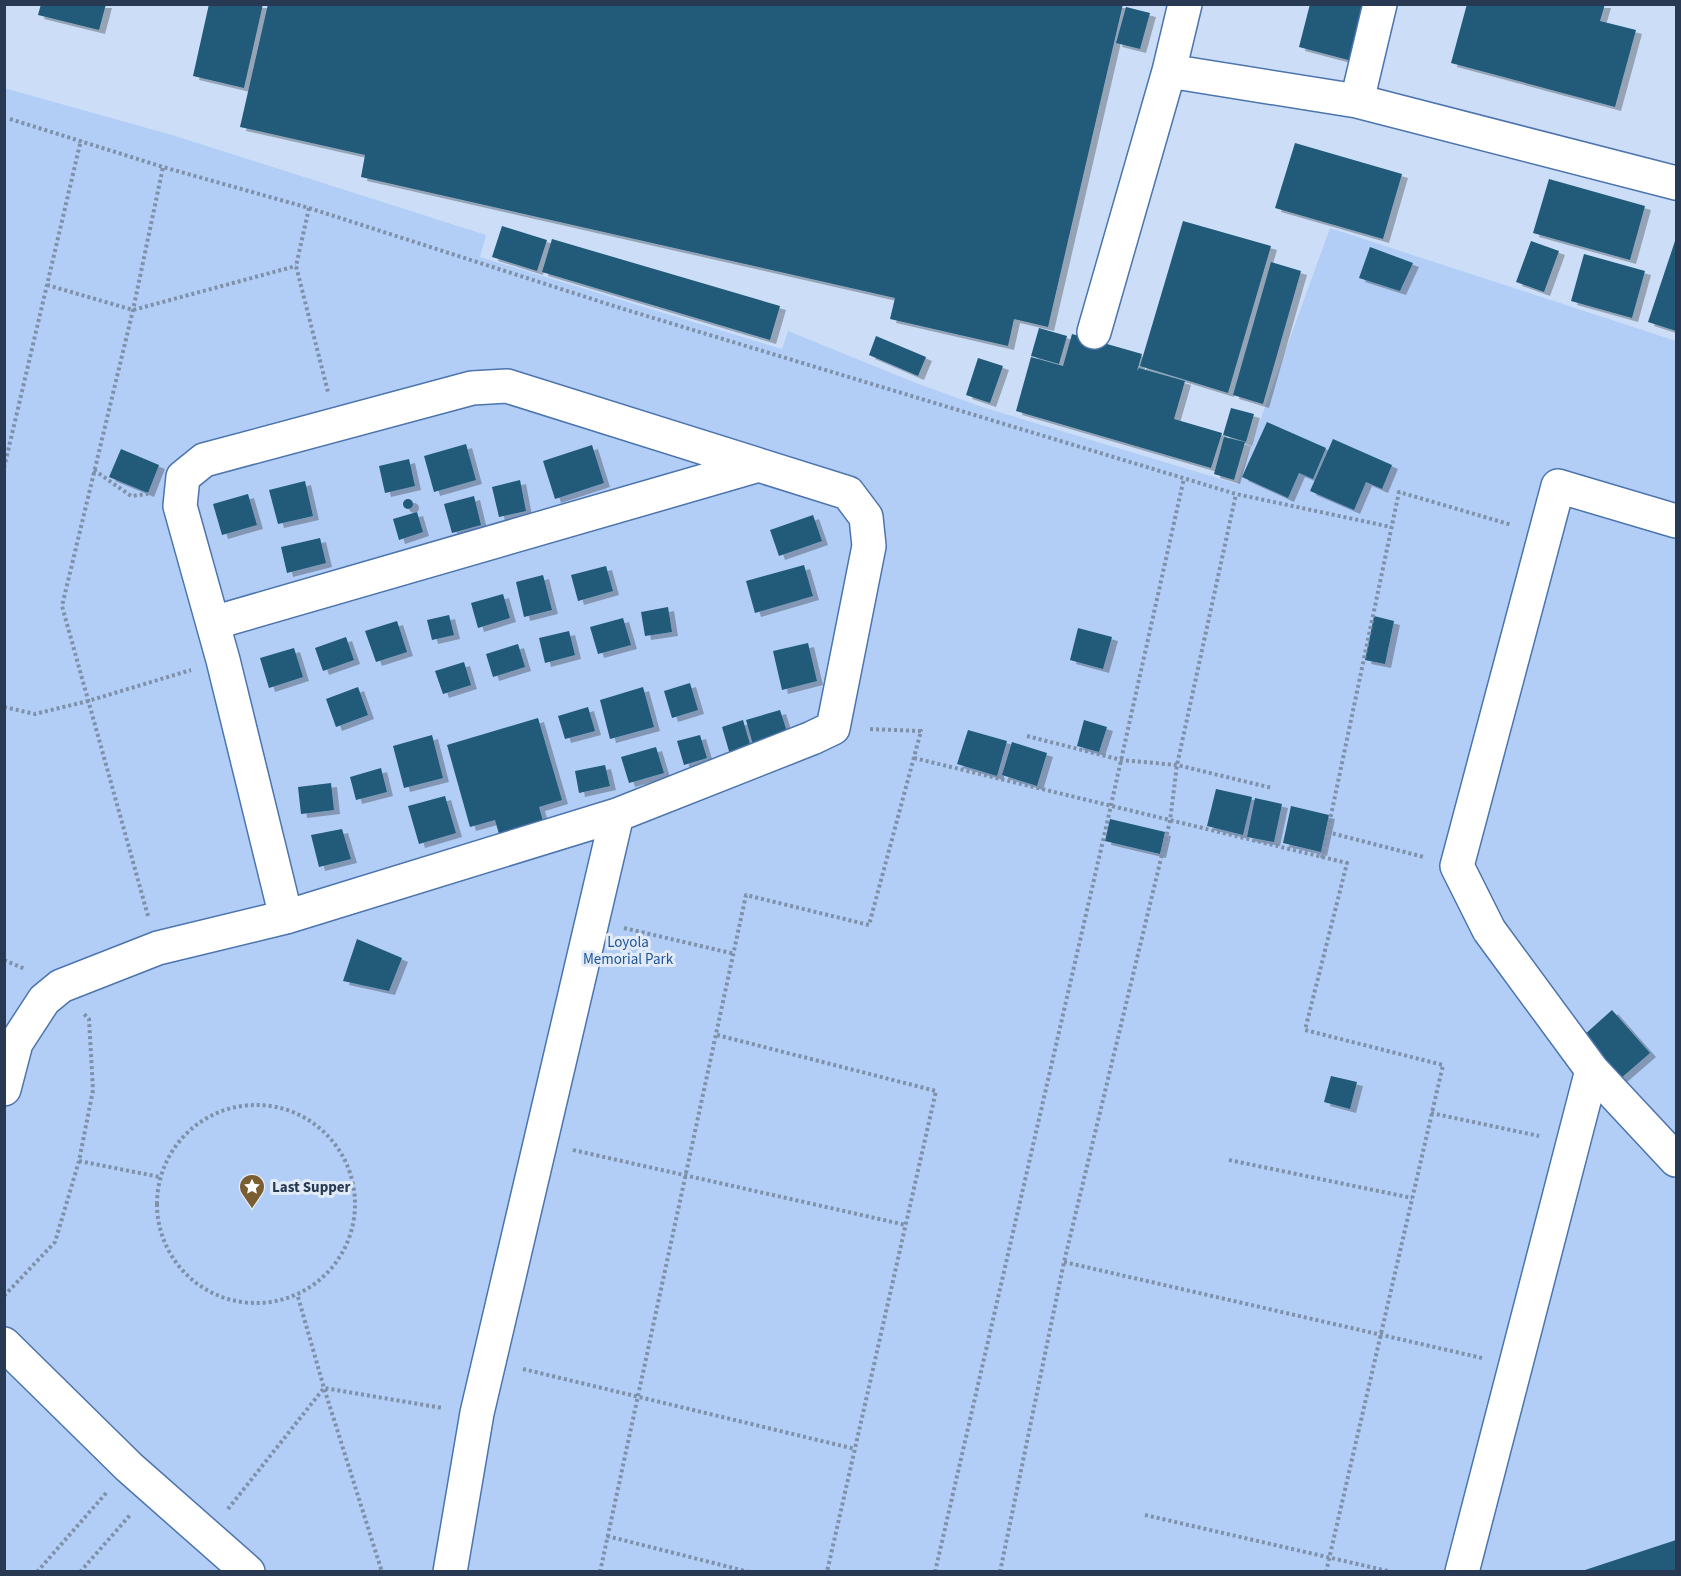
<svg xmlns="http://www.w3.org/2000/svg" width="1681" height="1576" font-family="'Source Sans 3',sans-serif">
<defs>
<filter id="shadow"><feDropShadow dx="6" dy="4" stdDeviation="0" flood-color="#0004"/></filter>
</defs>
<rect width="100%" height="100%" fill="#ccdef7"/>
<path fill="#b2cef6" d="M4,88L172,135L486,235L480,257L782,349L788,331L916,383L982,407L1237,484L1330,228L1676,341V1571H5Z"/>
<path fill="#205a7a" filter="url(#shadow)" d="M41,4H106L99,30L38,15Z
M209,4H263L244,88L193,76Z
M268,4H1123L1048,327L1014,319L1008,346L890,319L895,298L361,177L365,155L240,127Z
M1310,4H1366L1352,61L1299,47Z
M1467,4H1605L1600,21L1636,30L1615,107L1451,63Z
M1126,7L1150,13L1140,49L1116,43Z
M1295,143L1402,174L1383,239L1275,208Z
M1549,179L1645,206L1630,260L1533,233Z
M1183,221L1271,246L1228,393L1140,366Z
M502,226L547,240L537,271L492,257Z
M1676,238V331L1648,322Z
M552,239L780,306L770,340L542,272Z
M1531,241L1559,251L1544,292L1516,282Z
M1370,247L1413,263L1400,291L1359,278Z
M1584,254L1645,271L1632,318L1571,301Z
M1271,262L1301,271L1263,404L1233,395Z
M1039,328L1067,336L1059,364L1031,356Z
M1072,334L1142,354L1137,371L1139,368L1185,381L1174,419L1222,433L1211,468L1016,411L1031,357L1063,366Z
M876,336L926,357L918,376L869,355Z
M978,358L1003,366L990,403L966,395Z
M1231,408L1254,414L1246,442L1223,435Z
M1267,422L1326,448L1313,479L1299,473L1288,498L1242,477Z
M1224,437L1245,442L1234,480L1214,474Z
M1333,439L1392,465L1382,489L1366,482L1354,510L1310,491Z
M466,444L476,480L434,492L424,456Z
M592,445L604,483L555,499L543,461Z
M121,449L159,465L148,493L109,477Z
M409,459L415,486L385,493L379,466Z
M520,480L526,511L499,517L492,487Z
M305,481L313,516L278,524L269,490Z
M248,494L257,525L222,535L213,504Z
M474,496L481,525L452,533L444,504Z
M403 504a5 5 0 1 1 10 0a5 5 0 1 1-10 0Z
M417,512L423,532L399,540L393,519Z
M813,515L822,541L779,556L770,530Z
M320,538L326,563L287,573L281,547Z
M804,565L813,596L755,613L746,581Z
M606,566L613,591L578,601L571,575Z
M543,575L552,610L524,617L516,582Z
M503,594L510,618L478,628L471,603Z
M668,607L672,632L645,636L641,612Z
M449,615L454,635L432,640L427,620Z
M1374,616L1394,621L1385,664L1365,660Z
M623,618L631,645L598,654L590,627Z
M397,621L407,652L376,662L365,631Z
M1078,628L1112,637L1103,669L1070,660Z
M569,631L575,655L545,663L539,638Z
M346,637L354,660L323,671L315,648Z
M808,643L817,681L782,690L773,651Z
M518,644L525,667L493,677L486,654Z
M294,648L303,677L269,688L260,658Z
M464,662L471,685L443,694L435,671Z
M690,683L698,710L672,718L664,691Z
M358,687L368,715L336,727L326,699Z
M643,687L654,727L610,739L600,700Z
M588,707L595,731L565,739L558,716Z
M780,710L789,738L754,748L746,720Z
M538,718L562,800L539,807L543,821L499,834L495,820L470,827L447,745Z
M743,720L752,751L731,758L722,727Z
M1084,720L1107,727L1099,752L1077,746Z
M968,730L1007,741L997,776L957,764Z
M432,735L443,778L404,788L393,746Z
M700,735L707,758L684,765L677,741Z
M1012,742L1047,753L1037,786L1002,775Z
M656,747L664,773L629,783L621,757Z
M605,765L610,786L579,793L575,771Z
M381,768L387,792L356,800L350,777Z
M331,783L334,810L301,814L298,787Z
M1216,789L1252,797L1243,835L1207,826Z
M445,796L456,833L419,844L408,806Z
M1255,798L1282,804L1274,842L1247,837Z
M1291,806L1329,815L1321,852L1283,843Z
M1110,819L1165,832L1160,854L1105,841Z
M342,829L351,859L319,867L311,835Z
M357,939L402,958L389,991L343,981Z
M1612,1010L1650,1053L1620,1079L1583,1036Z
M1331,1076L1357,1082L1350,1109L1324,1102Z
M1676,1540V1572H1582V1571Z"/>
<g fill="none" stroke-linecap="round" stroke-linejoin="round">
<defs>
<path id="minor" d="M1169,71L1357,101L1676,183
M1357,101L1380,4
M1094,332L1169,71L1185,4
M1676,521L1558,486L1457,866L1489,930L1592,1070L1676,1160
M213,623L759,465
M4,1089L16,1043L44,1000L61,986L158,948L286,917L617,815L812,738L833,728L869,546L866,517L848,493L507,386L472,388L204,460L183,477L180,506L223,660L286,917
M4,1344L129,1467L248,1572
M450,1572L477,1413L617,815
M1462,1572L1592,1070"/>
</defs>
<use href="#minor" stroke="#4c74ad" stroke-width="36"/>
<path stroke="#7f91aa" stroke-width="4" stroke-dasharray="3 3" stroke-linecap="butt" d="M10,119L163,167L309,208L617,307L1236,494L1391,527
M309,208L296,266L328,392
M47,285L133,310L296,266
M4,468L81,140
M94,470L131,496L148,494
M4,707L35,714L88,701L191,670
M1027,736L1121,760L1177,765L1272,788
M914,758L1347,863L1305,1030L1443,1065L1326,1572
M1327,832L1424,857
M1322,858L1399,492L1512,525
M148,916L62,606L133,310L163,167
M624,928L735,954
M4,960L25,969
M717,1035L936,1091L827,1572
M157 1204a99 99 0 1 1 198 0a99 99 0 1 1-198 0Z
M1431,1113L1539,1136
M573,1150L906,1225
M1229,1160L1412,1198
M79,1161L160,1177
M1064,1262L1482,1358
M4,1296L55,1242L79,1161L93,1090L89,1019L84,1014
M298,1297L324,1388L382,1572
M523,1369L855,1449
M228,1509L324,1388L442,1408
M1145,1515L1392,1572
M607,1536L749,1572
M37,1572L107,1492
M80,1572L131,1514
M600,1572L746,895L869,925L921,731L869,729
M935,1572L1107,823L1184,478
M1000,1572L1064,1262L1170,821L1177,765L1236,494"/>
<use href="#minor" stroke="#fff" stroke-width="33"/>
</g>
<defs>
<symbol id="sight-pin" viewBox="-11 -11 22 30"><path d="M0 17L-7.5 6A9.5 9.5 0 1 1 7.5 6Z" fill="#7a5d30" stroke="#e1ebf7"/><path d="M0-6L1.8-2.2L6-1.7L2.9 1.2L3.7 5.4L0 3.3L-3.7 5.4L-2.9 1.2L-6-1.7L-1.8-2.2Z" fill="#fff"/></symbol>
</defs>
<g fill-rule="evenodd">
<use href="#sight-pin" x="237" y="1172" width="30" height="40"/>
</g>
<g text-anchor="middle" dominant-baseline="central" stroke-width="6" stroke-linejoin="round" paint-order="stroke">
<g font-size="15" fill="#21559a" stroke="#e1ebf7">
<text x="628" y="942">Loyola<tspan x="628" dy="17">Memorial Park</tspan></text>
</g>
<g font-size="15" font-weight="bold" fill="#283a53" stroke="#e1ebf7" text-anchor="start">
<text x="272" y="1187">Last Supper</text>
</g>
</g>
<rect width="1681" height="1576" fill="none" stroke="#283a53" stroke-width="12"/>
</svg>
